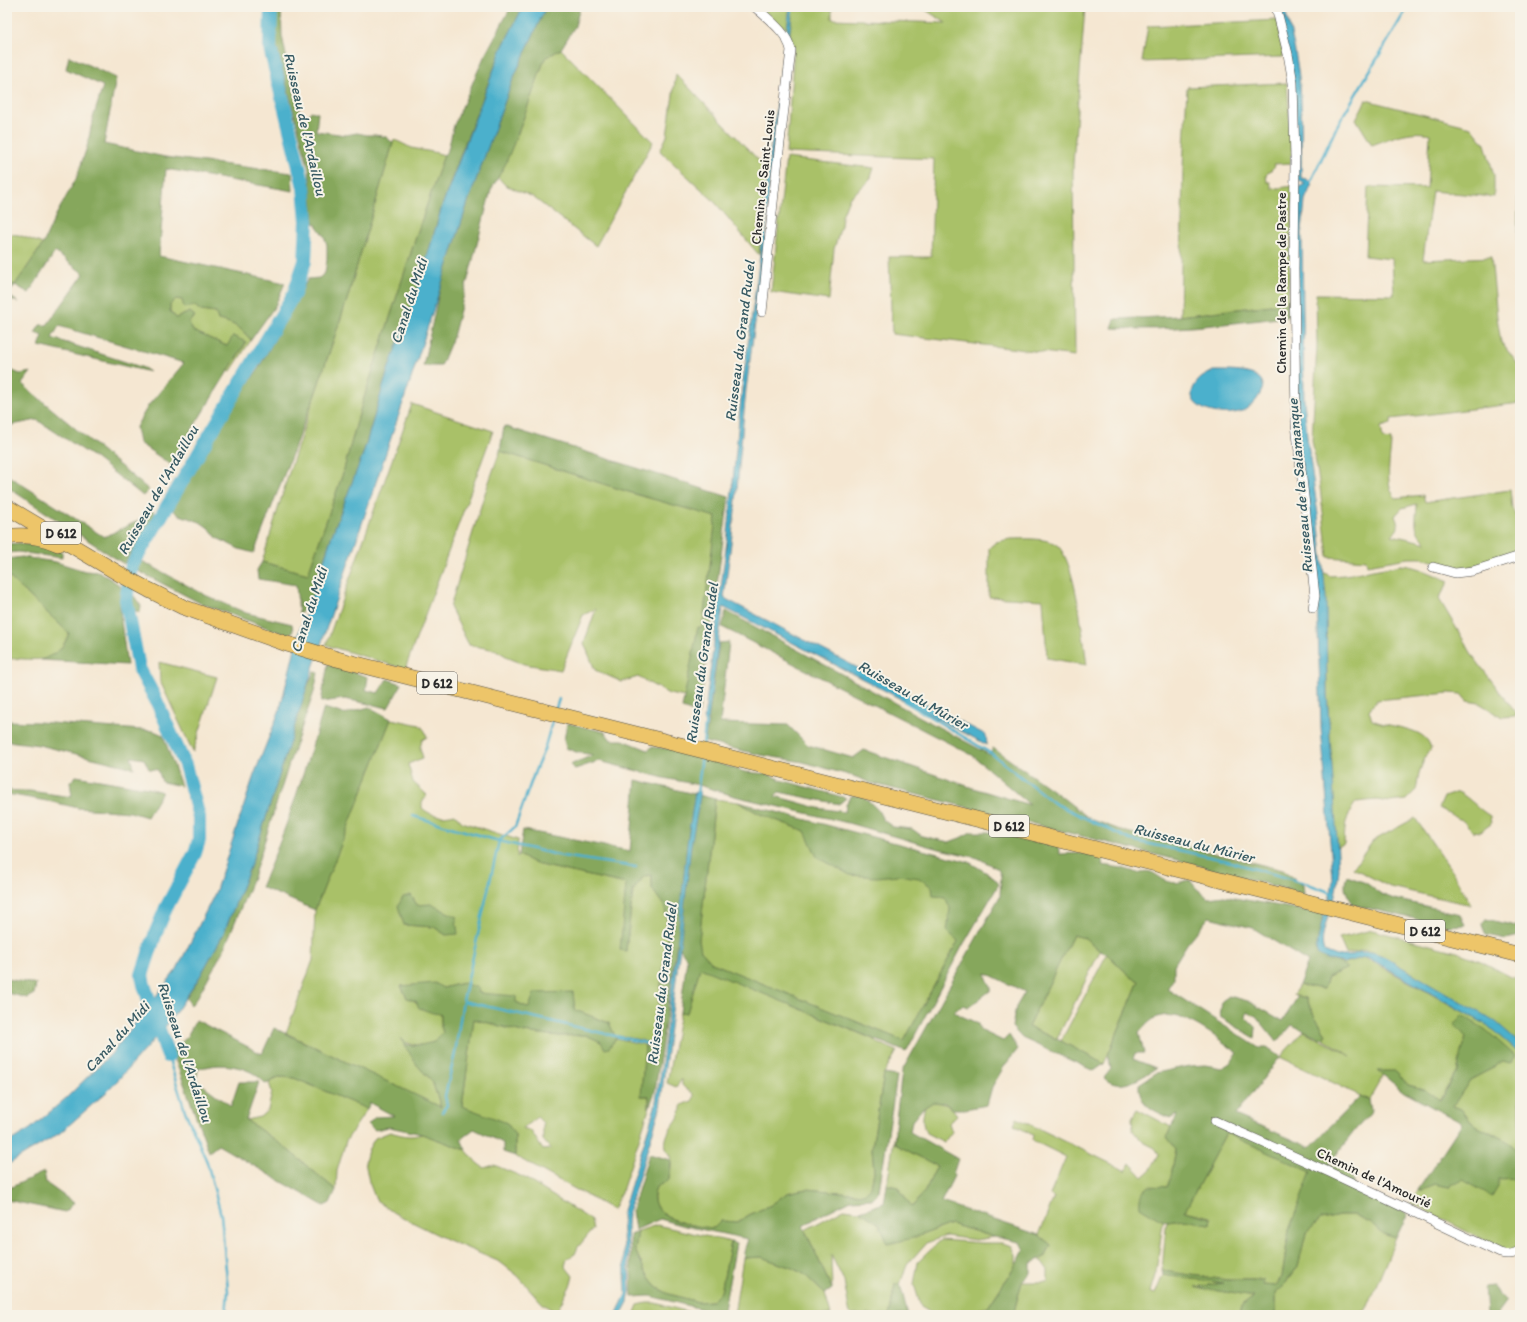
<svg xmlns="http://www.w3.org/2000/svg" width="1527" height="1322" font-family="Itim,sans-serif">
<rect width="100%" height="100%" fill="#f7f3e8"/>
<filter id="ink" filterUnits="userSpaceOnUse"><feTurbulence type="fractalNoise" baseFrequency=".025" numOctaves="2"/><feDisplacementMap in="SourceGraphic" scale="8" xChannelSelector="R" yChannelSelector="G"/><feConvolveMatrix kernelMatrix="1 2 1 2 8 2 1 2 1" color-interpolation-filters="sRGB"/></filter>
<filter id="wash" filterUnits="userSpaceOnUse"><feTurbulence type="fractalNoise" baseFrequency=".012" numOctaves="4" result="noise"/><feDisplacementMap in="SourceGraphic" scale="16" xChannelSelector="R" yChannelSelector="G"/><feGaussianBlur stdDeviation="0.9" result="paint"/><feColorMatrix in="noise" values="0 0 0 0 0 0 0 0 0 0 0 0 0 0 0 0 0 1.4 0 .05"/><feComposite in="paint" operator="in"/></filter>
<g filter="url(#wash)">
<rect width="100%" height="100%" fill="#f5e7d2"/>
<path fill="#a9c167" stroke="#6a7649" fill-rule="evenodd" d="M760,7H790L787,29L775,21Z
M793,7H832V19L946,23L921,7H1085L1073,164L1075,356L892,334L889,257H931L934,159L786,153L794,47L789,39Z
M1278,20L1283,57L1142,62L1148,26Z
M561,49L653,142L596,246L533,197L505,185L498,177L520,128L545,58Z
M676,74L767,169L759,255L713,200L660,151L667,136Z
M1287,83L1293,163L1274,164L1275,166L1266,175L1267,182H1270L1272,189L1293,186L1288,303L1180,316L1183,168L1187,87Z
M1366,100L1471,127L1485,144L1494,175V197L1432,191L1423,260L1491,257L1497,317L1501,342L1520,367V403L1391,419V424L1381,427L1383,439L1391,440C1391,457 1383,485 1396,498L1423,495L1425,502L1510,490L1512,508L1520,524V553L1471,568H1456L1422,558H1408L1367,565L1366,560L1328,557L1320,487L1312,440L1317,344L1316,294L1394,295L1392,259L1365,256L1368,187L1427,188L1430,134C1410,129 1391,138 1372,145L1356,119ZM1417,504C1416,523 1412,529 1427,543L1392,535C1400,528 1399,526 1395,516L1402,508Z
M394,140C401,142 406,146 412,148C423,151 433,151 444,155L418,231L361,407L343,473L308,574L262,562L291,466L346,303Z
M1519,157H1520V239L1517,240Z
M786,158L874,168L870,180L849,198L842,216L841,226L834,249L829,300L771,292Z
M7,234L19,235L43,244L15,285L7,282Z
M175,299L183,300L195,306L201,311L216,313L218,320C234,323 240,327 251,340L231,371H228L246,343L227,346L193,331L189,322L195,317L190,312L176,318L170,311V305Z
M412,404L493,431L405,669L326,645Z
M500,451L635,494L717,517L702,629L698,627L685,697L669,694L638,677L622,682L595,670L584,643L596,609L583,615L561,670L524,664L511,659L496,650L469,645L450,607L484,496Z
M1010,539C1023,539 1049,537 1058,546C1076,564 1083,638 1087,665L1047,658L1043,600L989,597V548L996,542Z
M1401,565C1418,566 1434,575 1449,581L1439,599L1473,656L1518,716L1520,715V720L1517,716L1502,717L1479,703L1467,701L1461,694L1449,693L1377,700L1369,710L1372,720C1388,727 1417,727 1427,740C1429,742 1430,746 1431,748L1425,757L1419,773L1416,790L1406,800L1390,802L1377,800L1356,802C1345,818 1345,825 1344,844L1337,847L1327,691L1326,614L1323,572L1330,576L1345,575Z
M7,575L69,633C55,669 37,657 7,659Z
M159,662L217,677L193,752L160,681Z
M391,719L420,725L425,731L427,737L422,740L420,748L423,758L408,764L413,782L427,795L422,803V808C432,817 443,817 455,814L462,822L518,840L517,857L519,855L536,864L626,884V951L633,891L644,876L652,875V889L665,907L668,931L653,1045L641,1040L614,1035L609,1023L575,1010L529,1008L516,1002L486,994L479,993L463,983L443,988L401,986L407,998C421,1002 427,1013 441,1014V1027L443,1032C440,1035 437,1041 434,1042C424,1047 410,1046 402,1040L417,1065L432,1081L441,1108L286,1033L313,960L315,910ZM411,895L417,905L446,935L434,927L404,925Z
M1458,792C1470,798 1478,809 1490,816L1491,824L1480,832L1473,831L1463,821L1439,808L1444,797Z
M715,799L738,802L760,814L805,831L901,861L977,907L904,1041L712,963L700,951L699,940Z
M1415,818L1452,871L1471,905L1390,887L1353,868L1373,841Z
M1372,930L1457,952L1481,961L1511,977L1520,979V1043L1495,1022L1381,955L1365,950L1346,954L1339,938Z
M1073,935L1085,938L1100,951L1057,1039L1028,1027Z
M1107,954L1131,977L1139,981L1104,1064L1061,1041Z
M1364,957L1487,1025L1520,1054V1152L1504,1139L1472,1123L1461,1109L1453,1106L1470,1080L1495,1067L1502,1061L1466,1037L1457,1072L1439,1100L1423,1089L1408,1085L1396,1072H1379L1384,1074L1369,1100L1280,1057L1304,1031L1351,1056L1323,1039L1326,1034L1314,1015L1306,998L1293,995L1299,985L1324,989L1328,977L1347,968L1338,962L1345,963Z
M700,967L875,1040L878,1043L897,1051L884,1074L872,1148L874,1171L871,1187L864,1194L806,1189L787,1193L771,1205L749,1215L737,1222L721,1221L714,1228C697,1227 657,1221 654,1200C653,1196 655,1191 656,1187L669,1180C670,1174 672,1166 671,1159C668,1151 664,1149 666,1139C668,1130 674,1125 678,1118C685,1104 675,1107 692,1101C699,1092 686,1091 682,1085V1079L676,1087L667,1083L680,1012L687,1013Z
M474,1019L522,1032L560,1036L586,1035L601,1042L609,1048L616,1038L645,1045L641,1096H649V1109L623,1188L613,1210L515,1156V1135L462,1106ZM537,1117L543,1123V1140L551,1149L543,1150L531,1131L523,1128Z
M279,1077L294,1078L367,1109L346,1141L337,1171L336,1190L282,1145L246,1120L260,1117L268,1110L272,1092L269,1083Z
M933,1102C944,1103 951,1105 957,1115L949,1123L952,1132L944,1142L926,1133C922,1124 922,1116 925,1107Z
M1137,1109L1171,1127L1167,1137L1176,1148L1171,1176L1167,1187H1160L1159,1219L1164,1221L1162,1229L1156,1272L1150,1292L1155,1294L1163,1275L1225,1283L1197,1287L1254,1297L1241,1306L1239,1315H1013L1022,1282H1048V1270L1040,1259L1045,1257L1051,1245L1039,1235L1054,1197L1050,1195L1066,1157L1032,1140L1033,1135L1014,1125L1017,1118L1126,1171L1130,1163L1143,1177L1150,1171L1159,1154L1155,1148L1143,1142L1133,1131L1132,1118Z
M390,1132C401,1135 410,1138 422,1134L466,1150L477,1163L484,1168L494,1165L523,1177L591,1220L593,1229L578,1247L575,1254L567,1259L565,1266L573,1276L571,1284L556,1313L542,1303L518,1276L500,1262L448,1240L394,1213L376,1200L369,1182L365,1162L368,1150L375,1138Z
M895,1133V1144L937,1166L925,1191L912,1207L898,1187L887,1185Z
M1226,1133L1312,1172L1289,1230L1282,1277L1274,1286L1262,1285L1264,1280H1228L1162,1271L1166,1226L1167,1222L1185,1220L1210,1224L1211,1217L1185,1211Z
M1463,1179H1517L1515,1192L1520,1194V1239L1518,1241L1520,1246L1509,1251L1500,1249L1410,1202L1418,1190H1421L1435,1184L1449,1187Z
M844,1209L860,1211L879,1224L913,1238L951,1224L994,1237L976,1240L946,1236L926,1243L907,1265L900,1284H895L890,1312L888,1315H850L844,1281L831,1255L832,1289L805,1230Z
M1339,1215H1354L1371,1223L1383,1234L1396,1238L1366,1311L1356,1315H1276V1292L1285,1284L1298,1266L1306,1233L1321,1219Z
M657,1225L731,1242L721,1292L712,1301L698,1302L669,1294L656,1287L645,1271L635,1250L638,1231Z
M941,1240L983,1243H1002L1012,1246L1016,1255V1265L988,1307L969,1312L933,1314L921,1307L914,1284L918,1262Z
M761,1257L792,1268L804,1274L825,1294L831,1315H734L743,1258Z
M647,1303H655L700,1315H634L638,1305Z"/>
<path fill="#86a75c" stroke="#586944" d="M275,7H281L282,36L291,79L299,110L305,120L311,111L318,113L316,131L346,135L357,133L367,135H376L386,137L393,143L346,303L315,394L254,553L239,549L217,538L210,529L200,522L177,514L170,506L207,441L257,371L308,279L319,278L325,273L327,260V245L324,236L314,222L309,169L274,38Z
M511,7H523L502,48L462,151L443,203L419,284L400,341L388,370L363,454L332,535L309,605L299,614L296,585L258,579L257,570L262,562L308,574L343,473L361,407L418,231L444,155L448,150L454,125L484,57Z
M546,7H580L575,26L561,49L545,58L520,128L505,165L491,190L453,337L441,366H423L440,288L469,199L513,79Z
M69,56L116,78L104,144L165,157L292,173L293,191L166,169L159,256L285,283L275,306L251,340C240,327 234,323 218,320L216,313L201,311L195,306L184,308L182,300L176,299L170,305V311L176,318L190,312L195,316L189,322L193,331L227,346L233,336L246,342L180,449L173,466L139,443L136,427L148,406L184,363L59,326L52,338L144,368L150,372L39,346L43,336L35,333L40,325H47L84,274L55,252L29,293L15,285L8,295L18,302L7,299V282L15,285L43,244L56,215L76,179L87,147L93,118L103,86L66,69Z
M1288,303V317C1230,323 1170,332 1112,328L1115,319L1180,316Z
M7,358L11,370L20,374L31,372L22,384L149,490L143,496L95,458L37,420L7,426Z
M504,426L729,497L699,714L682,708L698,627L702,628L716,517L635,494L500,451Z
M7,475L104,537L144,518L151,509L155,514L124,564L7,487Z
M19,543L51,548L62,552V558L18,552L7,553V544Z
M22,557L56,562L85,571L98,572L111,579L122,587L129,589L141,606L140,612L133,610L123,600L120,605L121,621L127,665L41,660C57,653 63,650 69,633L7,575V559Z
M140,560L205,595L246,613L292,624L293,631L287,635L200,603L136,570Z
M726,611L990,755L993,748L1059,795L1090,819L1123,831L1283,870L1303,885L1304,894L1189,863L871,783L856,777L803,762L761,755L705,742L719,643L729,642L720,723L788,725L808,745L853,758L864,750L973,788L1030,805L972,755L722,627Z
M328,664L368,677L366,690L378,693L387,679L402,684L388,708L345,699L321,702Z
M314,672L318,673L314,692L289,764L253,878L224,949L197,998L191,1005L186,998L199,978L223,935L252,862L305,691Z
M369,707L391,719L315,910L261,887C287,830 305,768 324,708L344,714Z
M7,721L38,722L154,731L163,735L181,786L162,782L158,770L149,769L144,759L131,757L134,768L39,745L7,741Z
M567,723L605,732L611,740H623L648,750L652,747L671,749L700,757L745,772L768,774L781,780L846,798L839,804L779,792L775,796L818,808L845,812L846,805L850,796L862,795L878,810L883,820L893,827L912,829L922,836L949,842L960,838L971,832H988L1057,845L1060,854L1084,853L1104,858L1102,865L1122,868L1138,873C1154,867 1157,879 1170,882C1176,884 1184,881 1190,880L1196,888L1208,898L1224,896L1324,914L1316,951L1330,960L1338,962L1348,968L1328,977L1324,989L1299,985L1308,962L1253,928L1209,917L1187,944L1174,965V978L1167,989L1259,1048H1267L1280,1057L1235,1115L1310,1147L1360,1096L1369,1100L1371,1109L1370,1114L1356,1129L1329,1164L1351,1175L1354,1187L1408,1213L1396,1238L1383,1234L1371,1223L1354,1215H1339L1321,1219L1306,1233L1298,1266L1285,1284L1276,1292V1315H1239L1241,1306L1254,1297L1195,1287L1223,1283L1163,1275L1162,1271L1226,1280H1264L1263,1285L1275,1286L1282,1277L1289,1230L1311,1172L1226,1133L1185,1211L1211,1218L1210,1224L1184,1220L1167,1222L1159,1219L1140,1207C1139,1197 1141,1193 1149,1186L1167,1187L1171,1176L1176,1149L1167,1137L1171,1127L1178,1115L1171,1118C1154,1111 1138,1105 1139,1084L1156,1073L1189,1066L1205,1065L1222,1068L1230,1063L1238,1053C1219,1040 1182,1008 1158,1017C1151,1019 1144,1027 1139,1033L1144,1053H1135L1133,1059L1156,1068C1141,1078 1120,1093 1104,1078L1111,1069L1108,1055L1139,981L1131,977L1107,954L1100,951L1085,938L1073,935L1028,1027L1061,1041L1104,1064L1094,1071L1022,1038L1012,1027L1016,1007L1025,992L986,973C986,981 992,984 991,990L969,1007L962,1005L954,1012C962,1017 970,1019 978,1024L980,1030L1003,1041L1009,1035L1018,1049L1005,1065L992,1087L987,1105L965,1109H953L945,1103L933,1102L922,1109L912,1121L910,1132L958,1159L953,1174L954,1176L941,1202L1039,1235L1051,1245L1045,1257L1031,1263V1273L1022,1282L1013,1315H983L1016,1265L1024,1250L1020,1242L994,1237L951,1224L913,1238L888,1244L879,1224L860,1211L884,1203L887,1185L898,1187L912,1207L925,1191L937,1166L895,1144V1127L902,1071L1000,896L1001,876L998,869L978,858L931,847L848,823L734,796L699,785L664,778L599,761L575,769L570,765L593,755L576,752L566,748L564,740Z
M76,776L148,788L162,792L147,817L130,812L78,808L52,802L7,794V790L20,791H30L72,797L70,782Z
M636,780L715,799L699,940L701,951L712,963L904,1041L958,941L947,931L950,908L945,897L933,896L932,887L919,878L898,875L876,877L850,875L817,857L805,831L760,814L738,802L969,862L992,876L999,884L963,945L906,1052L700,968L687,1013L680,1012L687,959L677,944L655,1091L649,1109V1096H641L645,1045L653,1051L668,931L665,907L652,889V875L644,876L633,891L626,951L620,950L626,884L536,864L519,855L523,830L630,851Z
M1347,876L1366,883L1381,894L1394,899L1460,914L1465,925L1446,926L1354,905C1347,895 1342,888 1347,876Z
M411,895L417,905L431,904L457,917L456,920L458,934L446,935L434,927L404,925L398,906L403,897Z
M1486,919L1520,927V936L1506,939L1486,935L1482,925Z
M7,979L36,984L34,994L27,998L7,993Z
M435,983L443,988L463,983L478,988L479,993L516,996V1002L529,1008L534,993L573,992L575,1010L609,1023L616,1038L609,1048L605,1049L601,1042L586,1035L560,1036L522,1032L474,1019L462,1106L507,1123L515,1135V1156L503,1152V1143L474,1129L461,1139L466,1150L422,1134L389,1127L375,1130L368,1124L375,1117L394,1116L370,1103L367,1109L294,1078L279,1077L266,1084C262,1080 257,1075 251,1072C234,1064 216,1063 198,1069L196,1080L231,1106L239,1082H259L246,1120L282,1145L336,1190L330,1203L324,1206L218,1145L209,1152L172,1051L186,1038L196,1020L262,1054L274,1028L441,1107L432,1081L417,1065L400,1038L408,1045H421L434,1042L443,1032L441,1027V1014L433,1013L419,1008L416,1001L407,998L401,986Z
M1229,996L1248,1001L1283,1021L1298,996L1306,998L1314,1015L1326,1034L1323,1039L1292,1025L1277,1042L1256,1016L1247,1012L1246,1018L1256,1028L1255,1038L1220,1017L1222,1001Z
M1462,1015L1486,1030L1515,1056L1510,1063L1502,1061L1495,1067L1470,1080L1453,1106L1461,1109L1472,1123L1504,1139L1520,1152V1194L1515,1192L1517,1179L1498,1180V1186L1492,1196L1463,1180L1449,1187L1435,1184L1421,1190H1418L1462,1123L1404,1092L1378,1071H1396L1408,1085L1423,1089L1440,1100L1457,1072L1466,1037L1454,1024Z
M884,1074L897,1076L879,1191L872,1199L851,1200L821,1215L803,1226L832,1289L825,1294L804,1274L792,1268L761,1257L743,1258L745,1248L748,1239L685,1226L660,1219L635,1230L632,1211L649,1154L671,1160L669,1180L656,1187C655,1191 653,1196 654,1200C657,1221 697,1227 714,1228L721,1221L738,1222L749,1215L771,1205L787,1193L806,1189L864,1194L871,1187L874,1171L872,1148Z
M44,1172L46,1183L74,1203L65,1212L7,1200V1189Z
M638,1231L635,1250L645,1271L656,1287L669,1294L698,1302L712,1301L721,1292L731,1242L736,1244L723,1315H710L709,1311L650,1296L632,1297L630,1235Z
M895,1284H900L908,1315H888L890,1312Z
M1494,1285L1499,1295L1506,1302L1498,1313L1499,1315H1486L1484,1286Z"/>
<path fill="#4cb0cc" stroke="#3c6e7c" d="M523,7H546L513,79L469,199L410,382L313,668L252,862L223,935L199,978L170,1021L110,1089L60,1133L7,1165V1143L30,1129L66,1098L112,1053L177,969L215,893L254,775L280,709L299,632L316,585L332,535L363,454L388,370L419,284L443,203L502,48Z
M790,7H793L770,177L764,256L746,389L735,511L724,598L986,735L987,745L882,689L723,607L708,720L704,719L728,533L742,388L760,256L767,177Z
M1277,7H1284C1293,37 1299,67 1301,98C1302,125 1301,152 1301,178L1307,179L1312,184L1305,200L1302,232L1304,399L1307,437L1318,515L1326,597L1327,694L1339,869C1338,878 1337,887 1335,895C1331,910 1318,937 1324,951L1337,956H1348L1359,952H1372L1381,955L1496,1022L1520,1043V1054L1487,1025L1367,957H1364L1344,963L1330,960L1318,955L1316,950L1322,921L1331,893L1333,879L1321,727L1317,596L1298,438L1297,188L1305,184L1296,179L1295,94Z
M1213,371C1225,371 1270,369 1262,390C1259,397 1255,403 1249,407C1232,422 1173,410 1198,381C1201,377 1208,374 1213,371Z
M695,792H700V797L691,845L680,947L660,1108L628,1212L627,1227L630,1291L628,1302L621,1315H616L626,1294L622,1214L655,1107L660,1078L677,947L687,844Z"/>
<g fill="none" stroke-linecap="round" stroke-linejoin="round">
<path stroke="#4cb0cc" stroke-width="2.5" d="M1309,185L1338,124L1408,7
M904,701L992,754L1054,803L1131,840L1224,860L1308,884L1332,893
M556,708L559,699
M703,745L706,718
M697,795L702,756
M413,816L499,841L562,856L636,867
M463,1001L650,1044
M168,1056L185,1111L207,1162L221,1215L228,1291L226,1315
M442,1112L447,1105L445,1096L455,1053L463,1001L499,841L515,827L535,771L544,750L553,719"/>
<path stroke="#4cb0cc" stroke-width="14" d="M168,1056L144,985L142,975L156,932L166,908L195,853L199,840V817L185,765L156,700L139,668L126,600L132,565L294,294L305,261L307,221L304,187L270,48L271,7"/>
</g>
</g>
<g filter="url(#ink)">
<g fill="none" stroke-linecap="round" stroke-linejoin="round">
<defs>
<path id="minor" d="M755,7C768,19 787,32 791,50L774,193L762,312
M1276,7L1288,54L1293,83L1295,158L1294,270L1296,424L1315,596L1313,608
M1433,567L1455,573L1473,571L1520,556
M1215,1121L1329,1172L1500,1253C1508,1255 1514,1255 1520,1250"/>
<path id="trunk" d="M7,507L123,576L149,590L183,607L284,643L337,659L608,727L1520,955
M7,537C25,534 41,536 58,544"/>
</defs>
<use href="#minor" stroke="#494744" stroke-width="10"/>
<use href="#trunk" stroke="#494744" stroke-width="16"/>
<use href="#minor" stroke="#fff" stroke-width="9"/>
<use href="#trunk" stroke="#edc569" stroke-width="15"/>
</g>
</g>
<g text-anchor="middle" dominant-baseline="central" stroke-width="4" stroke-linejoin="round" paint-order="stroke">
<g fill="#f7f3e8" stroke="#686764" stroke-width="1">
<rect x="41" y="522" width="40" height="22" rx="3"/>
<rect x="417" y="672" width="40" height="22" rx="3"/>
<rect x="989" y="815" width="40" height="22" rx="3"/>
<rect x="1405" y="920" width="40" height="22" rx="3"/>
</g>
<g font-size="13" font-weight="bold" fill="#2b2b2b">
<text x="61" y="533">D 612</text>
<text x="437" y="683">D 612</text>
<text x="1009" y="826">D 612</text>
<text x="1425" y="931">D 612</text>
</g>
<g font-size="14" fill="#2b2b2b" stroke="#f7f3e8">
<text transform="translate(763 177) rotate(-84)">Chemin de Saint-Louis</text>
<text transform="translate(1281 283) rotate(-90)">Chemin de la Rampe de Pastre</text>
<text transform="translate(1374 1178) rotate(25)">Chemin de l'Amourié</text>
</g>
<g font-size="15" font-style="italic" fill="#375a63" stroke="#f7f3e8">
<text transform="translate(305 124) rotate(77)">Ruisseau de l'Ardaillou</text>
<text transform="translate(409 301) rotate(-72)">Canal du Midi</text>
<text transform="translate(740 341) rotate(-83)">Ruisseau du Grand Rudel</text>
<text transform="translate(1300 486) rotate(-95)">Ruisseau de la Salamanque</text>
<text transform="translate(158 490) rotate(-60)">Ruisseau de l'Ardaillou</text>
<text transform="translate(309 610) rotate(-72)">Canal du Midi</text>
<text transform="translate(702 663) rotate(-82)">Ruisseau du Grand Rudel</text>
<text transform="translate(913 695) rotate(30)">Ruisseau du Mûrier</text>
<text transform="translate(1194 843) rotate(14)">Ruisseau du Mûrier</text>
<text transform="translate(662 984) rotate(-83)">Ruisseau du Grand Rudel</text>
<text transform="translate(117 1037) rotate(-48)">Canal du Midi</text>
<text transform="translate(185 1052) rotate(72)">Ruisseau de l'Ardaillou</text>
</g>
</g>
<rect width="1527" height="1322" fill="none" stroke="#f7f3e8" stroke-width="24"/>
</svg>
